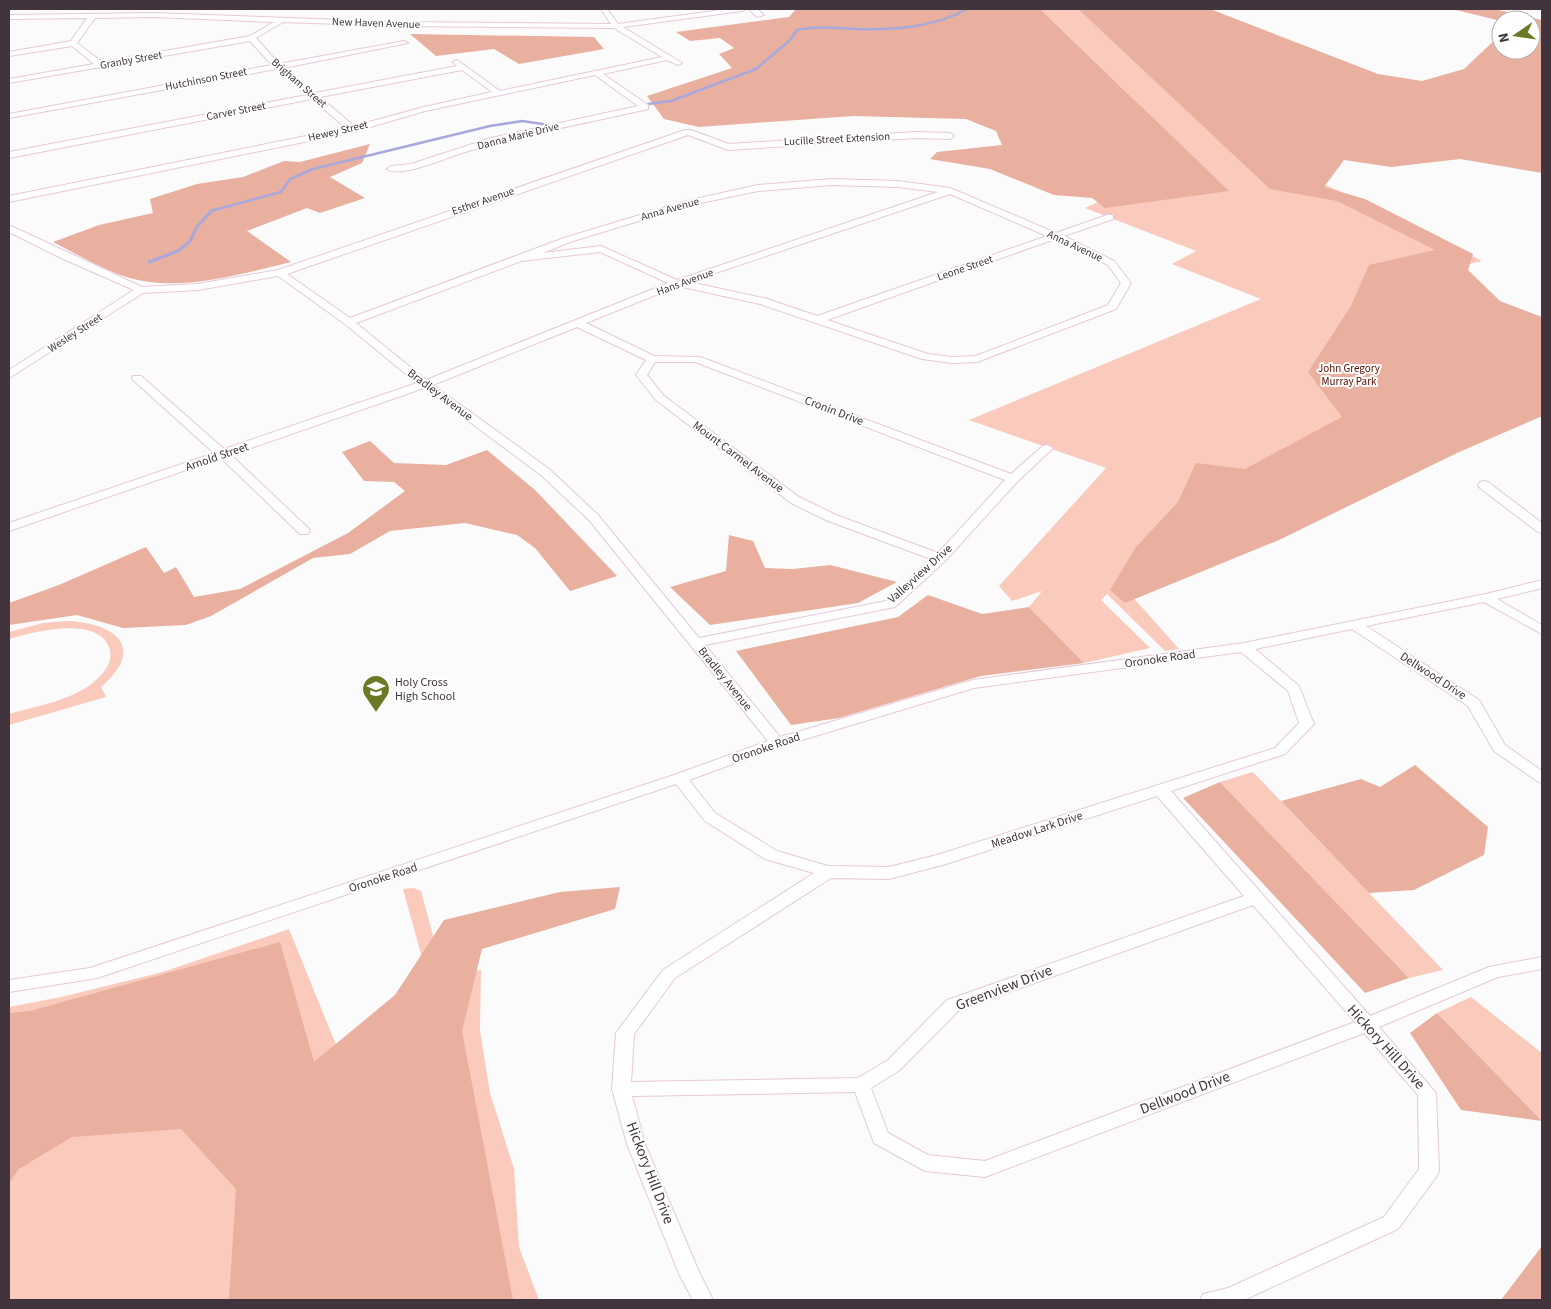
<svg xmlns="http://www.w3.org/2000/svg" width="1551" height="1309" font-family="'Source Sans 3',sans-serif">
<rect width="100%" height="100%" fill="#fbfbfb"/>
<path fill="#facabd" d="M1040,9H1078L1213,135L1384,211L1482,261L1412,277L1542,322V416L1130,594L1179,649L1165,651L1107,594L1101,600L1150,648L1084,663L1029,607L1042,591L1012,601L999,586L1106,468L969,420L1261,299L1172,264L1196,251L1085,208L1120,192L1051,142L1140,105Z
M67,621C115,623 147,647 101,687L106,697L9,725V714C37,706 70,701 94,682C103,674 113,663 110,650C100,614 33,632 9,639V632L43,623Z
M1253,772L1443,970L1409,978L1220,782Z
M414,888L421,891L444,977L481,970L480,1031L490,1093L514,1169L519,1247L539,1300H9V1007L61,997L163,972L289,929L336,1045L438,1016L403,889Z
M1471,997L1542,1053V1121L1437,1013Z"/>
<path fill="#e9af9f" d="M796,9H1040L1229,191L1105,208L1092,198L1054,195L990,169L930,159L937,152L1002,145L996,131L966,119L853,116L699,127L664,119L647,96L732,68L719,54L734,48L720,38L690,41L676,32L789,17Z
M1078,9H1210L1378,74L1422,81L1464,69L1501,34V50H1531V20L1501,21L1452,9H1494L1542,20V173L1460,159L1391,167L1344,160L1324,187L1365,199L1473,254L1468,270L1500,301L1542,317V416L1459,452L1279,540L1125,603L1110,590L1136,547L1178,502L1196,463L1245,469L1342,417L1308,372L1351,306L1369,265L1435,250L1337,201L1270,189Z
M410,34L594,37L604,49L519,64L494,49L436,56Z
M370,144L362,163L330,177L365,198L320,213L307,208L247,231L291,262C236,275 171,296 115,273C94,264 74,253 53,242L99,225L153,213L150,199L197,184L243,177L284,161L300,162Z
M370,441L394,463L446,465L487,450L535,490L617,576L570,591L535,548L517,535L465,523L390,531L350,554L313,558L211,616L186,625L123,628L77,615L9,625V603L59,585L146,547L164,573L176,567L194,597L240,589L348,533L405,491L394,482L364,481L342,452Z
M729,535L753,541L765,568L793,569L830,565L897,582L858,603L710,625L670,587L726,571Z
M928,595L982,614L1029,607L1084,663L981,676L839,718L791,725L736,651L898,617Z
M1415,765L1488,827L1484,855L1414,890L1369,893L1281,801L1361,779L1380,787Z
M1220,782L1409,978L1365,993L1183,798Z
M620,887L615,909L482,949L462,1031L513,1300H229L236,1189L181,1129L72,1137L19,1169L9,1183V1013L30,1011L280,942L314,1062L395,995L444,920L560,892Z
M1437,1013L1542,1121L1461,1110L1410,1033Z
M1542,1246V1300H1501Z"/>
<g fill="none" stroke-linecap="round" stroke-linejoin="round">
<path stroke="#a9a8db" stroke-width="2.5" d="M648,104L671,101L756,69L789,41L797,30C816,26 835,28 855,29C892,30 933,28 967,9
M211,211L281,192L290,179L313,169L490,126L522,121L549,125"/>
<path stroke="#a9a8db" stroke-width="3" d="M149,262L178,251L190,241L197,227L212,210"/>
<defs>
<path id="minor" d="M601,9H607L618,24L728,9H746L742,11L623,27L682,63L678,65L667,60L603,74L648,105V109C584,124 518,135 456,155C442,160 398,178 387,169L391,166L411,164L491,138L638,106L595,75L425,111L353,132L9,202V196L346,128L312,99L9,158V152L307,95L276,69L9,118V114L272,65L250,41L9,83V79L94,64L72,46L9,56V52L71,41L87,18L9,19V15L154,13L399,22L611,24ZM154,17L274,22L250,36L102,62L77,43L95,18ZM283,22L399,26L614,28L662,57L500,91L457,60L453,62L457,66L315,93L284,68L408,43L404,41L279,64L256,38ZM462,70L492,92L424,107L354,126L320,97Z
M749,9H757L764,15L757,17Z
M685,130H691L729,144L916,132L950,133L954,136L950,139L916,138L728,150L688,135L287,274L350,318L564,238L686,201L758,185L831,179L898,181L950,188L1056,233L1107,215H1113V219L1064,236L1114,261L1131,283L1116,309L977,362L952,363L922,359L760,304L678,286L586,323L654,356L700,357L1011,474L1043,446L1047,445L1053,448L1017,482L945,561L895,607L705,645L780,737L973,680L1244,643L1486,594L1542,580V588L1497,599L1542,625V634L1484,602L1366,626L1479,700L1505,745L1542,771V783L1537,781L1494,751L1468,706L1352,629L1255,649L1299,686L1314,724L1285,754L1171,791L1370,1016L1489,967L1542,957V969L1498,977L1379,1027L1436,1093L1439,1171L1436,1177L1398,1229L1244,1300H1200L1203,1294L1228,1288L1384,1217L1419,1169L1418,1095L1364,1033L985,1177L925,1171L874,1143L855,1092L632,1096L645,1144L699,1272L713,1300H693L680,1276L627,1144L612,1089L616,1033L663,970L814,873L765,859L705,821L676,784L97,978L9,992V980L90,968L674,775L768,741L589,520L541,475L424,388L231,455L308,528L310,531L308,534H300L221,458L9,531V523L214,453L133,380L132,378L133,376H141L224,449L417,383L345,324L278,276L198,290L143,293L9,378V370L134,290L61,258L9,232V225L142,287L198,284L278,270ZM831,185L898,187L938,192L677,280L601,246L543,253L570,242L691,205L758,191ZM950,194L1047,236L817,316L767,299L689,282ZM1055,239L1108,265L1121,283L1108,305L976,356L952,357L928,354L827,320ZM600,252L668,283L426,380L356,323L521,261ZM577,327L646,360L636,375L656,400L791,503L828,521L931,559L886,601L699,638L597,514L549,469L433,385ZM655,362H695L1005,480L938,553L836,515L799,497L664,396L647,375ZM1241,652L1288,691L1299,723L1275,748L937,855L889,867L828,866L777,851L715,813L689,780L782,746L974,688ZM1157,796L1244,896L947,1000L888,1060L858,1078L631,1082L634,1034L675,978L831,878L889,879L946,864ZM1253,905L1355,1022L985,1161L928,1155L888,1133L871,1088L900,1070L959,1010Z
M1484,481L1488,482L1542,523V533L1538,532L1480,488L1478,485L1480,482Z"/>
</defs>
<use href="#minor" stroke="#e7c8db" stroke-width="2"/>
<use href="#minor" fill="#fff" fill-rule="evenodd"/>
</g>
<defs>
<symbol id="school-pin" viewBox="-11 -11 22 30"><path d="M0 17L-7.5 6A9.5 9.5 0 1 1 7.5 6Z" fill="#6b7926" stroke="#fff"/><path d="M0-5L7-2L0 1L-7-2ZM-4 1L0 2.5L4 1V4Q0 6-4 4Z" fill="#fff"/></symbol>
</defs>
<g fill-rule="evenodd">
<use href="#school-pin" x="360" y="673" width="32" height="43"/>
</g>
<g text-anchor="middle" dominant-baseline="central" stroke-width="4" stroke-linejoin="round" paint-order="stroke">
<g font-size="11" fill="#41343c" stroke="#fff">
<text transform="translate(376 23) rotate(2)">New Haven Avenue</text>
<text transform="translate(131 60) rotate(-10)">Granby Street</text>
<text transform="translate(206 79) rotate(-11)">Hutchinson Street</text>
<text transform="translate(299 83) rotate(41)">Brigham Street</text>
<text transform="translate(236 111) rotate(-11)">Carver Street</text>
<text transform="translate(338 131) rotate(-13)">Hewey Street</text>
<text transform="translate(518 136) rotate(-14)">Danna Marie Drive</text>
<text transform="translate(837 139) rotate(-3)">Lucille Street Extension</text>
<text transform="translate(483 201) rotate(-19)">Esther Avenue</text>
<text transform="translate(670 209) rotate(-16)">Anna Avenue</text>
<text transform="translate(1075 246) rotate(25)">Anna Avenue</text>
<text transform="translate(965 268) rotate(-19)">Leone Street</text>
<text transform="translate(685 282) rotate(-20)">Hans Avenue</text>
<text transform="translate(75 333) rotate(-33)">Wesley Street</text>
</g>
<g font-size="11" fill="#520e00" stroke="#fff">
<text x="1349" y="368">John Gregory<tspan x="1349" dy="13">Murray Park</tspan></text>
</g>
<g font-size="12" fill="#41343c" stroke="#fff">
<text transform="translate(440 395) rotate(37)">Bradley Avenue</text>
<text transform="translate(834 411) rotate(21)">Cronin Drive</text>
<text transform="translate(217 457) rotate(-19)">Arnold Street</text>
<text transform="translate(738 457) rotate(37)">Mount Carmel Avenue</text>
<text transform="translate(920 574) rotate(-42)">Valleyview Drive</text>
<text transform="translate(1160 659) rotate(-8)">Oronoke Road</text>
<text transform="translate(1433 676) rotate(33)">Dellwood Drive</text>
<text transform="translate(725 679) rotate(51)">Bradley Avenue</text>
<text transform="translate(766 748) rotate(-19)">Oronoke Road</text>
<text transform="translate(1037 830) rotate(-18)">Meadow Lark Drive</text>
<text transform="translate(383 878) rotate(-18)">Oronoke Road</text>
</g>
<g font-size="12" fill="#41343c" stroke="#fff" text-anchor="start">
<text x="395" y="682">Holy Cross<tspan x="395" dy="14">High School</tspan></text>
</g>
<g font-size="15" fill="#41343c" stroke="#fff">
<text transform="translate(1004 988) rotate(-21)">Greenview Drive</text>
<text transform="translate(1386 1047) rotate(48)">Hickory Hill Drive</text>
<text transform="translate(1185 1093) rotate(-21)">Dellwood Drive</text>
<text transform="translate(650 1173) rotate(69)">Hickory Hill Drive</text>
</g>
</g>
<rect width="1551" height="1309" fill="none" stroke="#41343c" stroke-width="20"/>
<g transform="translate(1516 35) rotate(257)"><circle r="24" fill="#ffffff" stroke="#b3aeb1"/>
<path d="M0-4L9 19L0 12L-9 19Z" fill="#6b7926"/>
<text y="-8" font-size="14" font-weight="bold" text-anchor="middle" fill="#41343c">N</text>
</g>
</svg>
